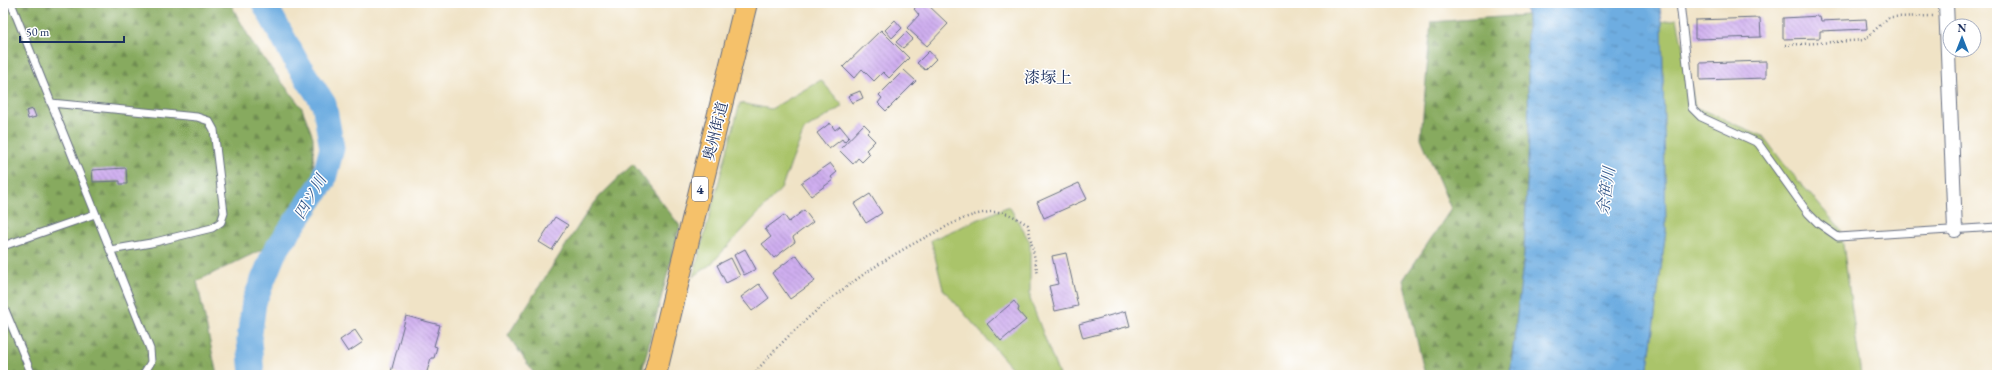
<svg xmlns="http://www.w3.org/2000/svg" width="2000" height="378" font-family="'EB Garamond','Noto Serif JP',serif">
<defs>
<pattern id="forest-firs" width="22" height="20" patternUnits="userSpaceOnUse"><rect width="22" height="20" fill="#87aa5e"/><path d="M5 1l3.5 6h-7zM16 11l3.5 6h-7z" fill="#6e8b51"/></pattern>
<pattern id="water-ripples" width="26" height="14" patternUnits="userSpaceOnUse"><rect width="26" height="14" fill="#6eade1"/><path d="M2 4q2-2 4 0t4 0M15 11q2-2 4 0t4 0" fill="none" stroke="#5a8dba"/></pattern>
<pattern id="building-back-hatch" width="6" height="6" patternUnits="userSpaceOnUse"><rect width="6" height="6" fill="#cfaeef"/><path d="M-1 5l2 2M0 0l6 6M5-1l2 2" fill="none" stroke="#a78ec5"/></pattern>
</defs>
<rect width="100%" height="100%" fill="#fff"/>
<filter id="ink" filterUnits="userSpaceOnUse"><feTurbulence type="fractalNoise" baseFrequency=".025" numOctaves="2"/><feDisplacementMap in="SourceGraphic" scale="8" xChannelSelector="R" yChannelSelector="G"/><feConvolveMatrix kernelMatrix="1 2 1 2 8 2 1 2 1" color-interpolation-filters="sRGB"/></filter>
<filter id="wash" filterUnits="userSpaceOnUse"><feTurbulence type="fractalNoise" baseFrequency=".012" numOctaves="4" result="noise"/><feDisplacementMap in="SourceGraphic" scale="16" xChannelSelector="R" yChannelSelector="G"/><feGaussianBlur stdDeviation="0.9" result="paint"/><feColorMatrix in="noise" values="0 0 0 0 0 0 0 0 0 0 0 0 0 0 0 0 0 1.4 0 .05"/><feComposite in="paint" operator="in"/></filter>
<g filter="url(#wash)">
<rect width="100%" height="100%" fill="#f0e3c6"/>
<path fill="#aac46a" stroke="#627a64" d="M1677,19L1695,107L1763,136L1784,164L1841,230L1861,375H1647L1666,230L1662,22Z
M821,80L843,106L804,130L781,189L711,264L693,277L740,103L771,109Z
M1009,206L1030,242V299L1059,375H1018L943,289L931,240Z"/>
<path fill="url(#forest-firs)" stroke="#516c5e" d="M3,3H230L254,46L302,108L313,137L314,179L265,248L197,281L217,375H3Z
M1527,15L1529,138L1524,256L1510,375H1425L1403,280L1451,209L1421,138L1431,22Z
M633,164L680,226L641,375H535L508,335L586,214L600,196Z"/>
<path fill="url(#water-ripples)" stroke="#446ea0" d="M1525,3H1659L1662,22L1666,230L1647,375H1510L1524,256L1529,138L1527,15Z"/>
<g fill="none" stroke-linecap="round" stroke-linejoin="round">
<path stroke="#6eade1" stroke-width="25" d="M252,375L249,340L254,302L274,253L323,182L332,148L324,104L297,63L264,3"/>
</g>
<g id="blocks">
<path fill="url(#building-back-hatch)" d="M920,3H926L948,24L927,46L907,28L919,15L914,9Z
M1820,16L1821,21L1866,19L1867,29L1820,31V38L1783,39V18Z
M1760,18L1761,37L1695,39V20Z
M895,20L902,28L892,38L885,30Z
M881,30L909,58L889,78L883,72L874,81L862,69L854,78L843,67Z
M906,32L913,39L903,48L896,42Z
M929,51L936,59L925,70L917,63Z
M1766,61V78L1700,80V63Z
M904,70L916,81L886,111L878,103L882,98L879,95Z
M860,91L863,98L852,103L848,96Z
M33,109L36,117L28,119L26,111Z
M830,123L835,130L840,126L849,137L844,142L842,139L829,149L817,133Z
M864,124L870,130L867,133L875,141L866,150L870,154L862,162L858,158L853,164L839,150Z
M830,163L837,172L831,177L833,180L811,196L801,183Z
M126,168L127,184H120V181L93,182L92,170Z
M1079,183L1087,199L1044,218L1037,202Z
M870,194L882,213L866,223L854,204Z
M804,210L813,222L793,237L795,242L774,258L762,244L771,237L765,229L784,215L789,222Z
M555,217L568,225L552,250L539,242Z
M745,249L756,269L744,275L734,255Z
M1066,253L1078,306L1055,311L1049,286L1058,284L1052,256Z
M796,255L815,281L790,299L772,273Z
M731,258L740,276L726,283L717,265Z
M759,284L769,298L752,311L741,297Z
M1014,301L1019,308L1018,311L1026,320L1001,341L987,324Z
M1126,311L1130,326L1083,338L1079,324Z
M406,316L440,325L434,346L437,347L434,358H431L426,375H405L391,372Z
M355,330L363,342L348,352L340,340Z"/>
</g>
</g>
<g filter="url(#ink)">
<use href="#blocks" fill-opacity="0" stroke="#666e82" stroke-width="1"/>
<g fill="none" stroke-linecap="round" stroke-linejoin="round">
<defs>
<path id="service" d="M11,3L150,349L151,362L143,375
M1680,3L1692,108L1701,117L1758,143L1808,213L1818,223L1838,237L1997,227
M51,103L197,117L209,121L214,130L224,213L221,222L212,228L151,243L110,250
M3,246L95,214
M3,305L32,375"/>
<path id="minor" d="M1946,3L1955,230"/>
<path id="trunk" d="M655,375L746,3"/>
</defs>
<use href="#service" stroke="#666e82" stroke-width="9"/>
<use href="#minor" stroke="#666e82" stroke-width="16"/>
<use href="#trunk" stroke="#666e82" stroke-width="24"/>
<path stroke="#666e82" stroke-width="2.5" stroke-dasharray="1 3" stroke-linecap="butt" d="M1785,45L1864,40L1889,17L1934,16
M753,375C801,317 863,269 930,235C952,224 972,211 998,212C1010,213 1018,219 1028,225L1038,275"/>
<use href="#service" stroke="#fff" stroke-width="7"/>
<use href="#minor" stroke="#fff" stroke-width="14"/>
<use href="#trunk" stroke="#f5c16b" stroke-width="22"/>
</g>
</g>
<g text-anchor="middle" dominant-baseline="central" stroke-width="3" stroke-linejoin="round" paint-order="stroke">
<rect fill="#fff" stroke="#5f6d8e" stroke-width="1" x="692" y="177" width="16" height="24" rx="3"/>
<g font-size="14" font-weight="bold" fill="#1b2f5e">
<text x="700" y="189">4</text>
</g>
<g font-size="15" fill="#1b2f5e" stroke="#fff">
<text transform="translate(715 131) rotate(-76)">奥州街道</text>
</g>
<g font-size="16" fill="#1b2f5e" stroke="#fff">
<text x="1048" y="77">漆塚上</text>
</g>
<g font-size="16" font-style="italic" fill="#385b8c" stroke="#fff">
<text transform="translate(1606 191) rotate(-82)">余笹川</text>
<text transform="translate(310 197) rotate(-60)">四ツ川</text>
</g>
</g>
<rect width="2000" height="378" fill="none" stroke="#fff" stroke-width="16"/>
<g transform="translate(1962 38)"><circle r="19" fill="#ffffff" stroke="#a4acbf"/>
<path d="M0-3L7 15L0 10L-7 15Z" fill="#1f6fb2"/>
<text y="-6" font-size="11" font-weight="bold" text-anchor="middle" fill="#1b2f5e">N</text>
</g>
<path d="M20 36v6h104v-6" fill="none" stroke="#1b2f5e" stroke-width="2"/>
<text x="26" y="36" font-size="12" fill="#1b2f5e" stroke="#ffffff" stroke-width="3" paint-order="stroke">50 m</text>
</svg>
